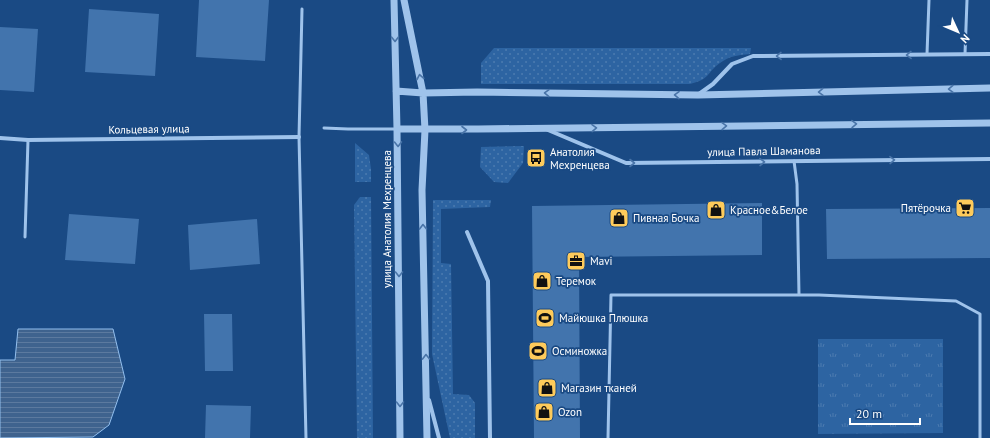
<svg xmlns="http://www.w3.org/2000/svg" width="990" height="438" font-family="'PT Sans',sans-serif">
<defs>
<pattern id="grass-dots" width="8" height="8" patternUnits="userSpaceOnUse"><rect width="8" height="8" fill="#2d64a2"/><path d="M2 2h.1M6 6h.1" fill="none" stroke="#4c7bb0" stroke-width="1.8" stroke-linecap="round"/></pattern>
<pattern id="park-tufts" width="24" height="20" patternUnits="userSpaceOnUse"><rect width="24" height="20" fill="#2d64a2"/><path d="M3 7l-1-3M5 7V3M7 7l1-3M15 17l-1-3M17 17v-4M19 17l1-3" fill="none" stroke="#4c7bb0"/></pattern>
<pattern id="water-rules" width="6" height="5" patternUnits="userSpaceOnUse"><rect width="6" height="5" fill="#3f638e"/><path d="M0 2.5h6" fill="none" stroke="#5c7a9f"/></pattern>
</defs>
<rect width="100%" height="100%" fill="#1a4a84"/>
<path fill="url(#grass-dots)" d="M494,48H751L750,54C739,55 729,56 720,63C706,73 711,79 690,84H481V63Z
M355,143L369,155L371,169V182H355Z
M524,146L523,163L508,183L494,182L480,167L481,147Z
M360,197H371L373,438H357L354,205Z
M433,200H491L490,207L441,209V263L451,264L453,394L469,395L475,403V438H450L432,354Z"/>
<path fill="url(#park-tufts)" d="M818,339H943V433L818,434Z"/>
<path fill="url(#water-rules)" stroke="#92bfee" d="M18,329H113L125,379L109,425L93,437L0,438V360H15Z"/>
<path fill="#4274ad" d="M199,0H269L265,61L196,57Z
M89,9L159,14L155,76L85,72Z
M0,27L38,29L34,92L0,90Z
M762,203V255L579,257L580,438H534L532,206Z
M990,208V258L827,259L826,209Z
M69,214L139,219L135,264L65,260Z
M257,219L260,264L190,270L188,225Z
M204,314H232L233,371H205Z
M206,405L251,406L250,438H205Z"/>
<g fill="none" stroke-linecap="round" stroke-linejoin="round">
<path stroke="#9fc3eb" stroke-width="3" d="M302,9L299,137L306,438
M927,54L929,0
M965,54L967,0
M324,128L348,129H397
M794,161L797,184L799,295
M25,237L28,140
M608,438L611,295H819L956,301L980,314V438"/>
<path stroke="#9fc3eb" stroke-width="4" d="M699,94L713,84L732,64L753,56L990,54
M548,130L626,163L990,159
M0,138L28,140L299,137
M467,232L488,281L490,438
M429,400L439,438"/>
<path stroke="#9fc3eb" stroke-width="7" d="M394,0L397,129L400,438
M404,0L423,93L425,130L422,190L427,438
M396,91L423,93L477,92L698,95L990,88
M397,129H478L990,123"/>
</g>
<defs><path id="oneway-chevron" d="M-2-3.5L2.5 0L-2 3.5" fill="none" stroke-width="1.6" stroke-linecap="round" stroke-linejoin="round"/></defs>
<g stroke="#4974a8">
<use href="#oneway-chevron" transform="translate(395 39) rotate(89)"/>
<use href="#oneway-chevron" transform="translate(909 55) rotate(179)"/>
<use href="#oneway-chevron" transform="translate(779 56) rotate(179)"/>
<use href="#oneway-chevron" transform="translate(420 77) rotate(-101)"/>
<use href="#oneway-chevron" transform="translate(951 89) rotate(179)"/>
<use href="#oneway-chevron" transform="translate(821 92) rotate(179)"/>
<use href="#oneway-chevron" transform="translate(547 93) rotate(-179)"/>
<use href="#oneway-chevron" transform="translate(677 95) rotate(-179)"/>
<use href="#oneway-chevron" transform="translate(854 124) rotate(-1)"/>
<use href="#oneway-chevron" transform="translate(724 126) rotate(-1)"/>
<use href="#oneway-chevron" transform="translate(594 128) rotate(-1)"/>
<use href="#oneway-chevron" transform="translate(464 130)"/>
<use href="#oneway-chevron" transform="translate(398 144) rotate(89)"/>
<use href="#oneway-chevron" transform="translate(892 160) rotate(-1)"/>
<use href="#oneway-chevron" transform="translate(762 162) rotate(-1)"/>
<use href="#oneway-chevron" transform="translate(632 163)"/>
<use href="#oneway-chevron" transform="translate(423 227) rotate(-91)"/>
<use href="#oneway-chevron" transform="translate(399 274) rotate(90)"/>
<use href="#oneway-chevron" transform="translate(426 357) rotate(-91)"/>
<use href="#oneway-chevron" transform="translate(400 404) rotate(90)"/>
</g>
<defs>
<symbol id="bus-square" viewBox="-11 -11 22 22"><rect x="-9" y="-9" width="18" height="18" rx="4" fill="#fecb5b" stroke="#1a4a84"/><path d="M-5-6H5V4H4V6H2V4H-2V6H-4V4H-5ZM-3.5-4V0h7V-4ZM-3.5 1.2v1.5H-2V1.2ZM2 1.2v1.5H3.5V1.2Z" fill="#111"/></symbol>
<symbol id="supermarket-square" viewBox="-11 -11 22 22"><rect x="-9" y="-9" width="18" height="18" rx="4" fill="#fecb5b" stroke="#1a4a84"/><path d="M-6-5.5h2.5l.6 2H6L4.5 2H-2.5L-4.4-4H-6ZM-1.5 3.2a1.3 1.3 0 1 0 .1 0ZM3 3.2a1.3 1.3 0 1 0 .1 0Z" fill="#111"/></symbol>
<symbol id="shop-square" viewBox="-11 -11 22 22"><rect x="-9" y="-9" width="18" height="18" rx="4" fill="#fecb5b" stroke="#1a4a84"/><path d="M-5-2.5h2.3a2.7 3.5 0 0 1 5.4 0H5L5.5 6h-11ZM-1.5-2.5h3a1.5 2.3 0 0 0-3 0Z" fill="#111"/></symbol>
<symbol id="office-square" viewBox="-11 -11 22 22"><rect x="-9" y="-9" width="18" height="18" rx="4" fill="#fecb5b" stroke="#1a4a84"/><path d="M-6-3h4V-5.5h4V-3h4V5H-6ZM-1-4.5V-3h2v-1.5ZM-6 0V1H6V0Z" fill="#111"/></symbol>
<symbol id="stadium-square" viewBox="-11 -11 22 22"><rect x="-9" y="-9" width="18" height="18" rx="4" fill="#fecb5b" stroke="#1a4a84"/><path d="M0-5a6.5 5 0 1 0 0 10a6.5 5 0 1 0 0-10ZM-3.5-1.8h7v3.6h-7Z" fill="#111"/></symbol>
</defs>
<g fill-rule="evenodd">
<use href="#bus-square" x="525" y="147" width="22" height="22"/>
<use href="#supermarket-square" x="954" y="197" width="22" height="22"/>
<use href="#shop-square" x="705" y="199" width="22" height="22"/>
<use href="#shop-square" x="608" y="207" width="22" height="22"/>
<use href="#office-square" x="565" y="250" width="22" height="22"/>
<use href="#shop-square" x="531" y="270" width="22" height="22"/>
<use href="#stadium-square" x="534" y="307" width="22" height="22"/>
<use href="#stadium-square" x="527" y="340" width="22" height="22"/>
<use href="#shop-square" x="536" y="377" width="22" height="22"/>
<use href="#shop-square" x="533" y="401" width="22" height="22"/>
</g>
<g text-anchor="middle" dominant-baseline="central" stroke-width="3.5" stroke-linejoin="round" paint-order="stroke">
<g font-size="11" fill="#fff" stroke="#1a4a84">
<text transform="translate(149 129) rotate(-1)">Кольцевая улица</text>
<text transform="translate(764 151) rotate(-1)">улица Павла Шаманова</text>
<text transform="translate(387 219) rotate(-90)">улица Анатолия Мехренцева</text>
</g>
<g font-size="11" fill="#fff" stroke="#1a4a84" text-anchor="start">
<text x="550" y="152">Анатолия<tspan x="550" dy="13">Мехренцева</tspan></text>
<text x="951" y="208" text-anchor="end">Пятёрочка</text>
<text x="730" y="210">Красное&amp;Белое</text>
<text x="633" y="218">Пивная Бочка</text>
<text x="590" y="261">Mavi</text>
<text x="556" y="281">Теремок</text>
<text x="559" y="318">Майюшка Плюшка</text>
<text x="552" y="351">Осминожка</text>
<text x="561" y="388">Магазин тканей</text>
<text x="558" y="412">Ozon</text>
</g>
</g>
<g transform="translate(958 32) rotate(134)" stroke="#1a4a84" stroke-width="3" paint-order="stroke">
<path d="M0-3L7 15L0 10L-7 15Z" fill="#ffffff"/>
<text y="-6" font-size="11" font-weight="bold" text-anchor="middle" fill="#ffffff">N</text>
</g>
<path d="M850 418v6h70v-6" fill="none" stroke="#ffffff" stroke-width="2"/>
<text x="856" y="418" font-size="12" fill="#ffffff" stroke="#1a4a84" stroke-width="3" paint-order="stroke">20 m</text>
</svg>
